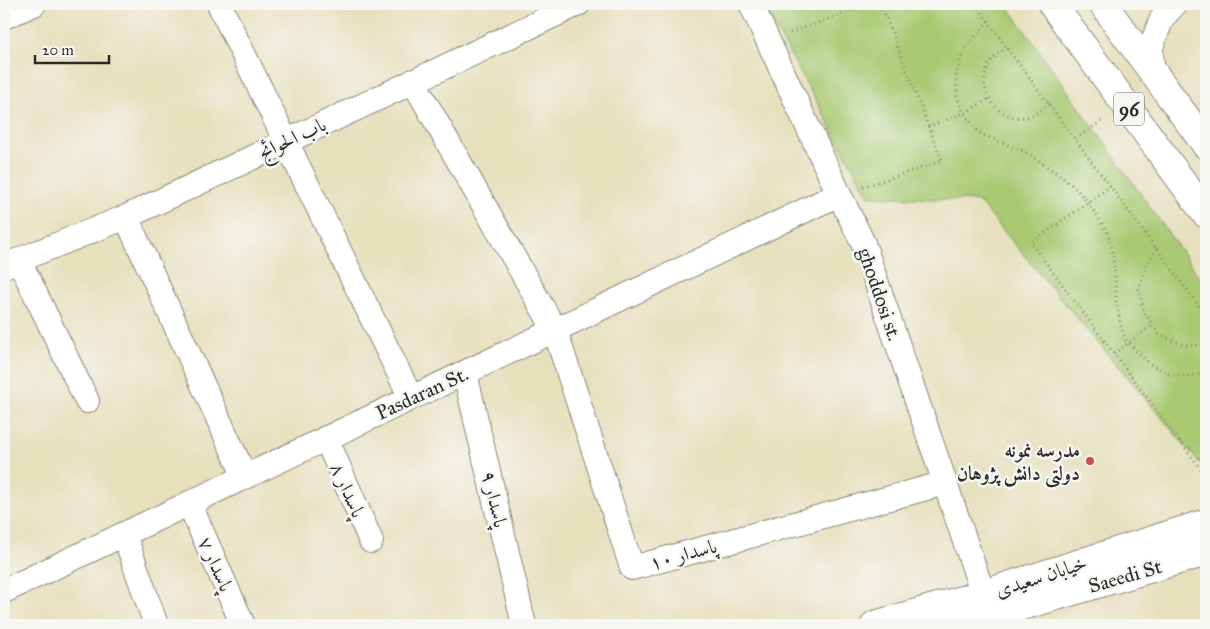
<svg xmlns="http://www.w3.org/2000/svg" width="1210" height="629" font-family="'IM FELL Great Primer',Amiri,serif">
<rect width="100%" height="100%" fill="#f6f6f2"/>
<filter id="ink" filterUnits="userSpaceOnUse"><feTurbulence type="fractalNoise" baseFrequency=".02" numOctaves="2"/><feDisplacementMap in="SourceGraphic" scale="10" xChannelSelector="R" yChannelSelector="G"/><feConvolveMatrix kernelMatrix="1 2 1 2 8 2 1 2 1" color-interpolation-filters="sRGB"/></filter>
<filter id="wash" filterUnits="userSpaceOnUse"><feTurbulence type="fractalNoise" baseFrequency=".0096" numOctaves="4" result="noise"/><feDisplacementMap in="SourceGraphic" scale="20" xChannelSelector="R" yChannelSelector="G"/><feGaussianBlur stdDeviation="1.12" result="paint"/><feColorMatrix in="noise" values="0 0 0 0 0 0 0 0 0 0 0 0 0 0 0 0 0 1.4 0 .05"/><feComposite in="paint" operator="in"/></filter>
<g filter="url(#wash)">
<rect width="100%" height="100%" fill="#e7e0bd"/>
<path fill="#a9ca73" stroke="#6a7a4f" d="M762,4H1006L1206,286V470L978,201L869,196Z"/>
</g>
<g filter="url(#ink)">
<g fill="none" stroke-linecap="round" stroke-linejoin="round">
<defs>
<path id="minor" d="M219,4L411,398
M751,4L839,194L863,243L983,594
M4,17L34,4
M1152,71L1151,47L1162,18L1175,4
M413,81L555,330L632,568L945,483
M126,217L245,477
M19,260L87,401
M4,266L126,217L578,4
M465,373L524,625
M326,438L371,541
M189,503L243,625
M124,534L156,625
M4,591L555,330L839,194"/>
<path id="major" d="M1052,4L1206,214
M1103,4L1206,145
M875,625L983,594L1206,523
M958,625L1206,552"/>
</defs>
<use href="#minor" stroke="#898674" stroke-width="26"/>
<use href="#major" stroke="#898674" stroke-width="30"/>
<path stroke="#898674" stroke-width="3" stroke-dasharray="1 4" stroke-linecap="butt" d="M839,4L842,14
M976,4L1007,48L1206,315
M989,21L965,48L956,75L957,97L964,113L979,133L1027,153L1061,176L1077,190L1088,202L1107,232L1112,250L1115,275L1116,301L1122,330L1126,340L1135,350L1150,364L1171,375L1190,376L1206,374
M790,33L869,4
M1007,48C1000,52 994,56 990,63C973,89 999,125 1030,116C1037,114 1043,109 1049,103
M928,127L964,113L989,99
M1076,139L1104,119
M1111,186L1031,243L1206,476
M863,187L942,161L881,4
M1157,248L1145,267L1139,289L1144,312L1159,334L1183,345L1206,346
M1114,354L1153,325"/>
<use href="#minor" stroke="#fff" stroke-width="24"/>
<use href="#major" stroke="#fff" stroke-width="28"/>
</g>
</g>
<circle fill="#d1495b" stroke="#f6f6f2" stroke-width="2" cx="1090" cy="461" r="5"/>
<g text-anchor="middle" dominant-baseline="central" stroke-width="5" stroke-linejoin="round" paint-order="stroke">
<rect fill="#f6f6f2" stroke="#686867" stroke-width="1" x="1114" y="92.5" width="30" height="33" rx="4"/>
<g font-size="19" font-weight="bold" fill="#2b2b2b">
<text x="1129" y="109">96</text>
</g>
<g font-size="20" fill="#2b2b2b" stroke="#f6f6f2">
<text transform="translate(292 138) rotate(-25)">باب الحوائج</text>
<text transform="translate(880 294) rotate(71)">ghoddosi st.</text>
<text transform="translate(422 393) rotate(-25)">Pasdaran St.</text>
<text transform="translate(348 490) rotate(66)">پاسدار ۸</text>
<text transform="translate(495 499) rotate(77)">پاسدار ۹</text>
<text transform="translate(683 554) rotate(-15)">پاسدار ۱۰</text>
<text transform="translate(216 564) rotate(66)">پاسدار ۷</text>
<text transform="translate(1041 576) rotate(-18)">خیابان سعیدی</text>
<text transform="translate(1125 576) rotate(-16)">Saeedi St</text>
</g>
<g font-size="20" font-weight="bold" fill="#2b2b2b" stroke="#f6f6f2" text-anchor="end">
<text x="1080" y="450">مدرسه نمونه<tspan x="1080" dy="23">دولتی دانش پژوهان</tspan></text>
</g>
</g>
<rect width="1210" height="629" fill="none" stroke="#f6f6f2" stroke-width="20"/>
<path d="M35 55v8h74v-8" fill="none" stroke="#2b2b2b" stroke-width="2.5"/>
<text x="42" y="55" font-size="15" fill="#2b2b2b" stroke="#f6f6f2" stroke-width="4" paint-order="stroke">20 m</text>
</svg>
